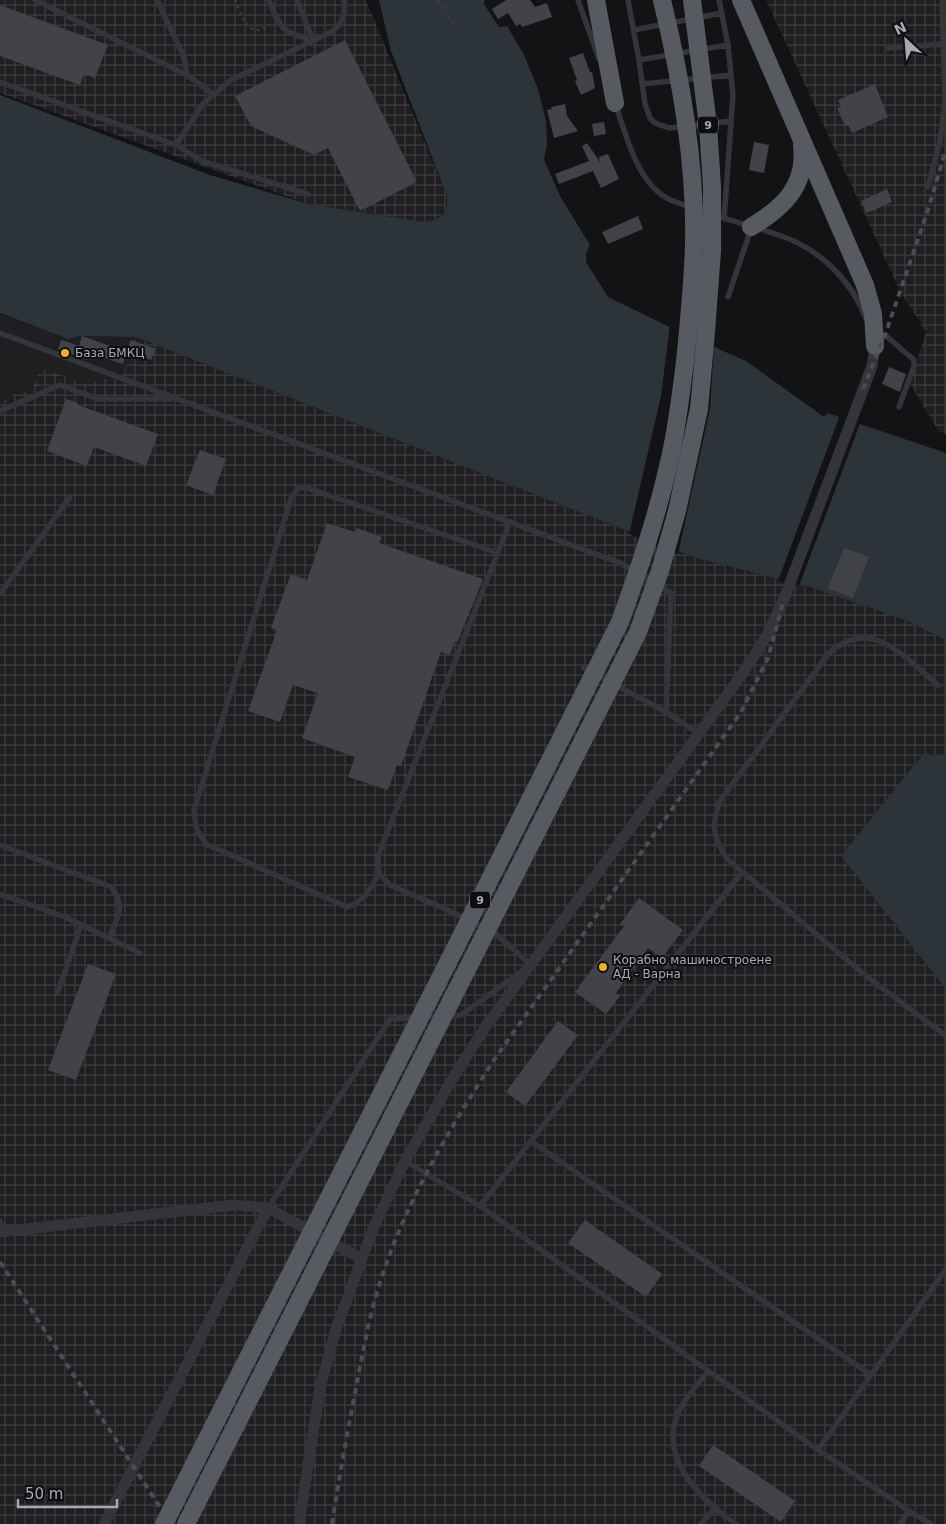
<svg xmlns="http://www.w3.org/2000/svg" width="946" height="1524" font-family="'DejaVu Sans',sans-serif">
<defs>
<pattern id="industrial-grid" width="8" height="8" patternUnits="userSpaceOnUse" patternTransform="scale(1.25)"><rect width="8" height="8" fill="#1f1f22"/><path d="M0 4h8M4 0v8" fill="none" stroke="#3d3d40"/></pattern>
</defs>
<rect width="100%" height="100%" fill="#131315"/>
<path fill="#1f1f22" d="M0,314L68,339L80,336L136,337L123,374L85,384L40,367L32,390L17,393L0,401Z"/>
<path fill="url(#industrial-grid)" d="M0,0H366L447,196L446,209L438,219L425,222L308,204L0,93Z
M766,0H946V434L939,432L910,384L926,332L900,291Z
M136,337L696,558L807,586L905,620L946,640V756L924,753L841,856L946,989V1524H0V401L17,393L32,390L40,367L85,384L123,374Z"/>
<path fill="#2c343a" d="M379,0H485L484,4L499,27L507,26L524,55L538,89L546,121L547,144L544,160L561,198L590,245L586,254V262L608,297L680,332L746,361L824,417L827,413L946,453V640L905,620L807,586L696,558L136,337L80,336L68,339L0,313V95L210,175L308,204L425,222C440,221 449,212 447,196L391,51Z
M924,753L946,756V989L841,856Z"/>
<path fill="#131315" d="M670,324L714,344L710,409L678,554L629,534L661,396Z
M840,415L861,421L799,586L778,581Z"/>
<path fill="#424348" d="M506,0H530L535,7L547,3L552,17L522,27L520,24L516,26L508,13L498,19L492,9Z
M0,5L108,45L95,78L84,74L80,85L0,56Z
M345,40L417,182L360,211L328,148L314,155L251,126L235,96Z
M583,53L590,72H592L595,88L581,95L575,81L577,80L569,58Z
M875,84L888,117L852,133L848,125L845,126L837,108L841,107L838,100Z
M565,104L567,116L578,131L554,138L547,110L552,109L551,107Z
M604,122L606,134L594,136L592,124Z
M754,142L769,145L764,173L749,170Z
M587,143L600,162L599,157L608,154L619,179L601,188L593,171L559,184L555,174L589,161L582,146Z
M887,189L892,202L867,213L861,201Z
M638,216L643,229L608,244L602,232Z
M82,336L127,352L123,364L90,353L87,360L58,349L61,340L79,346Z
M131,340L156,349L151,360L127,350Z
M889,367L906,374L900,392L882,384Z
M66,399L78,403V405L158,434L146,466L94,447L87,466L47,451Z
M200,450L226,459L213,495L186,485Z
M327,523L355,532L357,528L382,537L379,543L483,579L457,643L455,641L450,655L441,652L401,766L397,765L388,790L348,777L355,757L302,738L318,693L293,685L280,722L248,711L277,630L271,628L291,574L307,580Z
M844,548L869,557L853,598L828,588Z
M639,898L683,930L662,958L648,948L616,993L620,996L606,1014L575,992L624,926L620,924Z
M88,964L116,974L76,1080L48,1070Z
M558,1021L578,1035L525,1106L506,1092Z
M585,1220L662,1274L646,1297L568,1243Z
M713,1445L795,1501L781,1522L699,1466Z"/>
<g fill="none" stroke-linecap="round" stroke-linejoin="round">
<path stroke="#3a3c41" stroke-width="2.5" stroke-dasharray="2.5 4" stroke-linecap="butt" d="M235,0C241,15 249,42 270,24
M438,0L454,25"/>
<path stroke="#34353a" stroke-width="5.5" d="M35,0L187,75L213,94
M157,0L184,57L187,75
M269,0C280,29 283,33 313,40
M297,0L313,40
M578,0L599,59
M628,0L639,60L645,104L650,118L655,123L669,128L731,121
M719,0L728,45L733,95L724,219
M634,30L722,13
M888,48L943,44
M639,60L728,45
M0,82L176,145L202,161L308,194
M642,84L731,75
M616,106C626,135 637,180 665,197C672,202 682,204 691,207
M176,145L203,104L231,80L333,31C343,22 346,13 344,0
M928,187L940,141L945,101L942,0
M714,215C737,223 761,228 784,237C820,250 853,282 866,319
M728,297L751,229
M0,333L620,563L671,593L666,712L699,734
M878,342L885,335L914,360V366L899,407
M0,411L60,385L98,399H171
M510,522L378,856L379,873L390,885L454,913L497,935L531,965
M0,594L70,497
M584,668L666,712
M938,685C905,658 872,615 829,653L720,801C711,825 713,838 727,859L866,976L946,1036
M0,845L111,887C127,907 117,917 109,938
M379,873C370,889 366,900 347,907L206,844L196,828L194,810L292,496L298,489L304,487L498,553
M0,894L65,917L140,953
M58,992L81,925
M425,1017L461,1015L521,972
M532,1142L871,1375
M405,1161L480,1206L818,1450L909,1511L900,1524
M480,1206L742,872
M268,1208L390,1019L415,1018
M0,1221L3,1232
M708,1371C700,1382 684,1399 679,1411C657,1458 701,1500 736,1524
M818,1450L946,1269
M909,1511L931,1524
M701,1524L714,1509"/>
<path stroke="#34353a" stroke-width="11" d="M0,1232L233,1205L268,1208L362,1259
M104,1524L268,1208
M299,1524L320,1388L337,1326L373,1229L405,1161L453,1078L484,1029L743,673L766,637L784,599L872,366L875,346"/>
<path stroke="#585a62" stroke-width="18" d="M596,0L615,103
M741,0L865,285L873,314L875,346
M751,227C783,208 807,186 802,145"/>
<path stroke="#4b4d53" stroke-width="4" stroke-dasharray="6 5" stroke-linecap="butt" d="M863,389L885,335L926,216L946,150
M0,1262L171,1524
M332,1524C340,1471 350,1419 360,1367C365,1341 370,1315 378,1289C403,1206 449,1129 496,1057L741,712L768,658L784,599"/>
<path stroke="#585a62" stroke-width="18" d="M164,1524L620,622C639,569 657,517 669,462C677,429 681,395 685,361C689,322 693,283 694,244C696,163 681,78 662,0
M186,1524L638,632L660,571L677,511L699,409L706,332L712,251V187L708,125L692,0"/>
</g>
<g fill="#edaf33" stroke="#0e0e10" stroke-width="2">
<circle cx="65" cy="353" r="5"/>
<circle cx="603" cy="967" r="5"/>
</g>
<g text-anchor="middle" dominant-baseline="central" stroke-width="4" stroke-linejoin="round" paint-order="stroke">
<g fill="#0e0e10" stroke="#787b84" stroke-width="1">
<rect x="698" y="116.5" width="20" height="17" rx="4"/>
<rect x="470" y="891.5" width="20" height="17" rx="4"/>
</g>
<g font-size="11" font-weight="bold" fill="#a5aab5">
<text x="708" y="125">9</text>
<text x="480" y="900">9</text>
</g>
<g font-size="12" fill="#a5aab5" stroke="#0e0e10" text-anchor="start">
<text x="75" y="353">База БМКЦ</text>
<text x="613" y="960">Корабно машиностроене<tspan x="613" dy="14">АД - Варна</tspan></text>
</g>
</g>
<g transform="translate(906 40) rotate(334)" stroke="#0e0e10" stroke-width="4" paint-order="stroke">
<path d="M0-4L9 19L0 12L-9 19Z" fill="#a5aab5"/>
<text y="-8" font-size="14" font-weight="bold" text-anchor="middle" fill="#a5aab5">N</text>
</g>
<path d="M18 1499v8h99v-8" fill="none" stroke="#a5aab5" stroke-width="2.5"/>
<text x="25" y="1499" font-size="15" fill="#a5aab5" stroke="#0e0e10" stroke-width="4" paint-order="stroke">50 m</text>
</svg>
